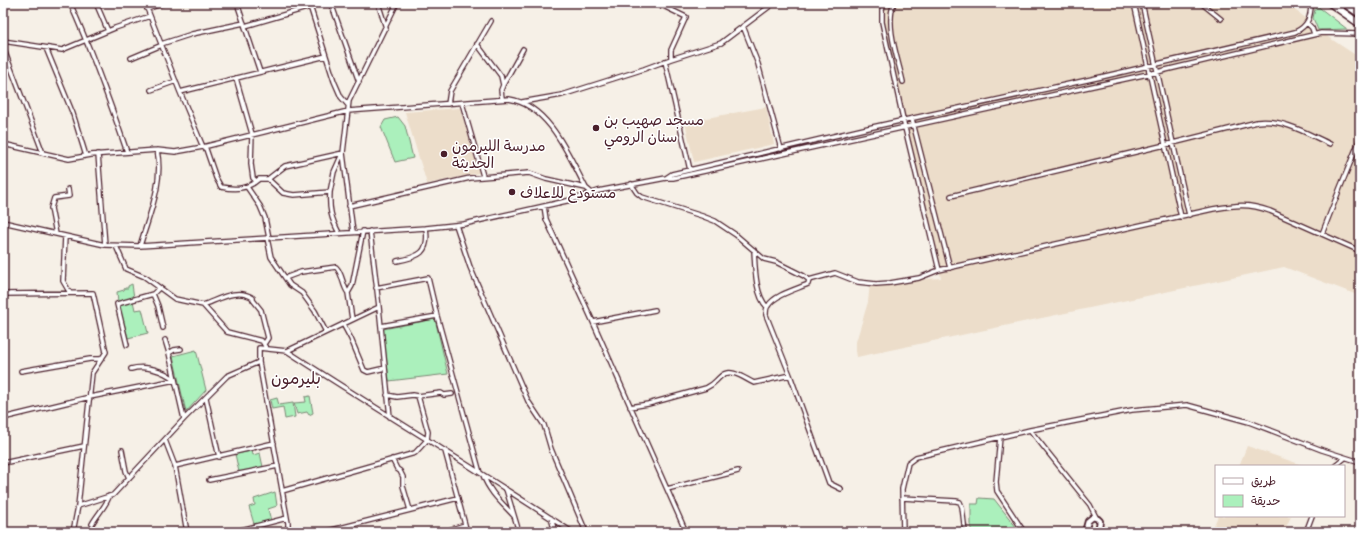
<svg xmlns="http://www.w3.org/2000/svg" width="1363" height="535" font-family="'Patrick Hand','Playpen Sans Arabic',sans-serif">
<rect width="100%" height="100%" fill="#f6f0e7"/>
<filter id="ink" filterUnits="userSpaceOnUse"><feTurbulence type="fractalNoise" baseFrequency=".025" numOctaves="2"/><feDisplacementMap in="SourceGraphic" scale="8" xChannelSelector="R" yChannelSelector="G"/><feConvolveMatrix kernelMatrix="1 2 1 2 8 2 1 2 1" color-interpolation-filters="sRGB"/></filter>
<g filter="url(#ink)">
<path fill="#ecddca" d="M887,3H1285L1303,16L1316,29L1360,58V296L1284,267L857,357L855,345L868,302L870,283L941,278L882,22Z
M766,107L774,144L694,162L685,122Z
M460,108L479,173L427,184L405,112Z
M1247,446L1305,466H1239Z
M1218,516H1291L1284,532H1211Z"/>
<path fill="#abf0bc" stroke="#7a8874" d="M1316,5L1347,29L1318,30L1313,18Z
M398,117L405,126L413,158L395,162L381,127L385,120Z
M132,284L134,298L118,302L117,292L124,290L125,288H128V286Z
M133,301L135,310L142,309L148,333L128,338L119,304Z
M435,319L448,374L389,381L383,329Z
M196,350L206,390L186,412L173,356Z
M310,396L313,413L309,415L307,412L297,414L294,403L306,402L305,397Z
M277,398L279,405L293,403L295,417L285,419L283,407L272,409L270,400Z
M252,451L253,455L260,453L263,467L239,472L235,454Z
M275,492L277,506L268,509L271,521L254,524L249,507L255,505L254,499Z
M979,498L994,499L1020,532H973L971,529V504H978Z"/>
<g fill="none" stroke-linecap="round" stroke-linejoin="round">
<defs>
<path id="minor" d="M70,3C92,52 110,102 127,152
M96,3L108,31
M145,3L180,92L203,147L206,149L216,178L221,187C236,190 248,189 259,179H268L285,166L343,153
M237,3L260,72
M309,3L334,81L341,97L348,105
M331,3L359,82
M378,3L386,28
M657,3L686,17L671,50V59
M884,3L882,10V22L905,128L939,270
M894,3C885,25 898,59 903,82
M1134,3L1181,217
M1142,3L1189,215
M1201,3L1221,19
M147,9L164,3
M1307,23L1312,28L1314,34
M245,26L310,7
M743,26L758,64L781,149
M3,41L62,50L115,28L150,16
M161,44L192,34L244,23
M477,44L501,76L503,85
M3,47L43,153
M46,48L73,114L86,156
M131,58L162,45
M665,61L690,170
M236,78L252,134L251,164L253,178L256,181
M151,90L176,81
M180,92L326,56
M502,98L501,90L503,85L523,49
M522,102L562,95L644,69L671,59L721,43L774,3
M462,103L483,176
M448,104L450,91L491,21
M912,119L950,268
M3,144L69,159L91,155L157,150C164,183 149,215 140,246
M157,150L175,152L203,147L348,111L509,99C549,105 569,156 586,188
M98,154L105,245
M666,178L672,174L868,128L1101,77L1295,32C1308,26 1311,17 1311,3
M268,179L283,193L294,195L330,192L334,172L342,154
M631,184L637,193L642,197L702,216L715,221L736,235L764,259L776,262L804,276L809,280L835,273L858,282L876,284L890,283L919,278L939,270L1213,209C1236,205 1248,203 1270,211L1360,251
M247,187L260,206L265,218L269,238
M330,192C329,209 331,218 339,233
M951,196L1165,145L1257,122C1284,119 1306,133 1330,144
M349,206L470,178L529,173L546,179L586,188L592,193
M544,206L546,219L593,322L686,532
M3,222L105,245L140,246L426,228L464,224L571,200L598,191L666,178H673L1157,72L1321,33L1360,34
M456,225L470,267L528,401L544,425L551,449L586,532
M353,232L343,153L349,101L397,3
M56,234L51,208L54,198L69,196L68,189
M1322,234L1340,188L1360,139
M65,236L63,281L70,293
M267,238L271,257L290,285L302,293L315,311L326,332
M116,246L126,269L145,277L175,299L203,305L227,332L262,341L266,348
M754,250C755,266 755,295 767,307
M397,261C419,257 430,253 426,228
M285,278L301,272L336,267C343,274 342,285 348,293
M809,280L808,284C797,289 774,295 768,306C766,308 766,312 766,315L790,375L829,483L841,489
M376,288L428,278L437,316L480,473
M3,294L93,293L106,352L92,373L78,506
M153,294L158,306L163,328
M203,305C218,300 237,287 253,298V300L261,310L268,338L264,344
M379,307L390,417
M352,319L348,293L352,286L363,231
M593,322L655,310
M343,324L351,339L364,370L368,372L385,368
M381,326L437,316
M165,340L169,353
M127,345L117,304L153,294L159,288
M181,349L174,350L169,353L184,419
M287,351C381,412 478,470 572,532
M131,369C145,365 163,370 175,380
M21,371L90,359H101
M418,396L441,393L444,395L452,394
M206,398L219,457
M630,407L648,404L706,388C715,384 714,382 721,376C731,367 745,379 754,383L790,375
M3,418L90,397L175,380
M1000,437L996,482L997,491L1024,532
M165,440L175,466L187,532
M122,450L126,471L129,478
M445,451L467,532
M392,459L397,469L400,471L403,477V486L410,510
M3,463L84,446
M175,466L274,443
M1335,466L1345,458
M483,475C489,492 502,503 514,516
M209,480L278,466
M506,489L519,532
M667,489L738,471
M282,491L415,453L427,440L428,432L418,396L413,395L397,397L387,395
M902,498L956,501L960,502L962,507L965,532
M1096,517L1090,505L1030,430L1132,410L1187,405L1249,422L1322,450L1360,462
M551,518L555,532
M92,524C96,516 109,502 109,496
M73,532L78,506L113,495L184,419L227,376L259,362
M233,532L287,518
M288,532V523L259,362V348L287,351L379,307L370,231
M324,532L458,498
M442,532L465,525
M903,532L902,489L908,463L916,457L1030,430
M1306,532L1312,516"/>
<path id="tertiary" d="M1085,532L1088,521L1093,517L1098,519L1100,521L1098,532"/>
<path id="trunk" d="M1330,3L1360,24
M1344,3L1360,14"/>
</defs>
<use href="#minor" stroke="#4a1f2b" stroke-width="6"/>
<use href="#tertiary" stroke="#4a1f2b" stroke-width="8"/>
<use href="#trunk" stroke="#4a1f2b" stroke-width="9"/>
<use href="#minor" stroke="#fff" stroke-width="3.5"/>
<use href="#tertiary" stroke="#fff" stroke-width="4.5"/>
<use href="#trunk" stroke="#fff" stroke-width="6"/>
</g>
</g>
<g fill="#4a1f2b" stroke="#fff" stroke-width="1.5">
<circle cx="596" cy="128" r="4"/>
<circle cx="444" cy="154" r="4"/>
<circle cx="512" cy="192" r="4"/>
</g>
<g text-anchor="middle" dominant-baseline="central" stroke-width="3" stroke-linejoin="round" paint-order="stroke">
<g font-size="15" fill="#4a1f2b" stroke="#fff" text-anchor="start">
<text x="604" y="119">مسجد صهيب بن<tspan x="604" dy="17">سنان الرومي</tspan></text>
<text x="452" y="145">مدرسة الليرمون<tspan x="452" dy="17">الحديثة</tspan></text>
<text x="520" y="192">مستودع للاعلاف</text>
</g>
<g font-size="17" fill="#4a1f2b" stroke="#fff">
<text x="296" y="377">بليرمون</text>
</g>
</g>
<rect width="1363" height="535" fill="none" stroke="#fff" stroke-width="16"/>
<rect x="8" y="8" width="1347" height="519" fill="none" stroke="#4a1f2b" stroke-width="1.5" filter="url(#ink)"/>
<rect x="1215" y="465" width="130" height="52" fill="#ffffff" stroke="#b7a5aa"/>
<rect x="1223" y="478" width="20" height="6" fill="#ffffff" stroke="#b7a5aa"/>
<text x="1251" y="485" font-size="12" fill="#4a1f2b">طريق</text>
<rect x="1223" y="495" width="20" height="12" fill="#abf0bc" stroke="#b7a5aa"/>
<text x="1251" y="505" font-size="12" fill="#4a1f2b">حديقة</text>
</svg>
